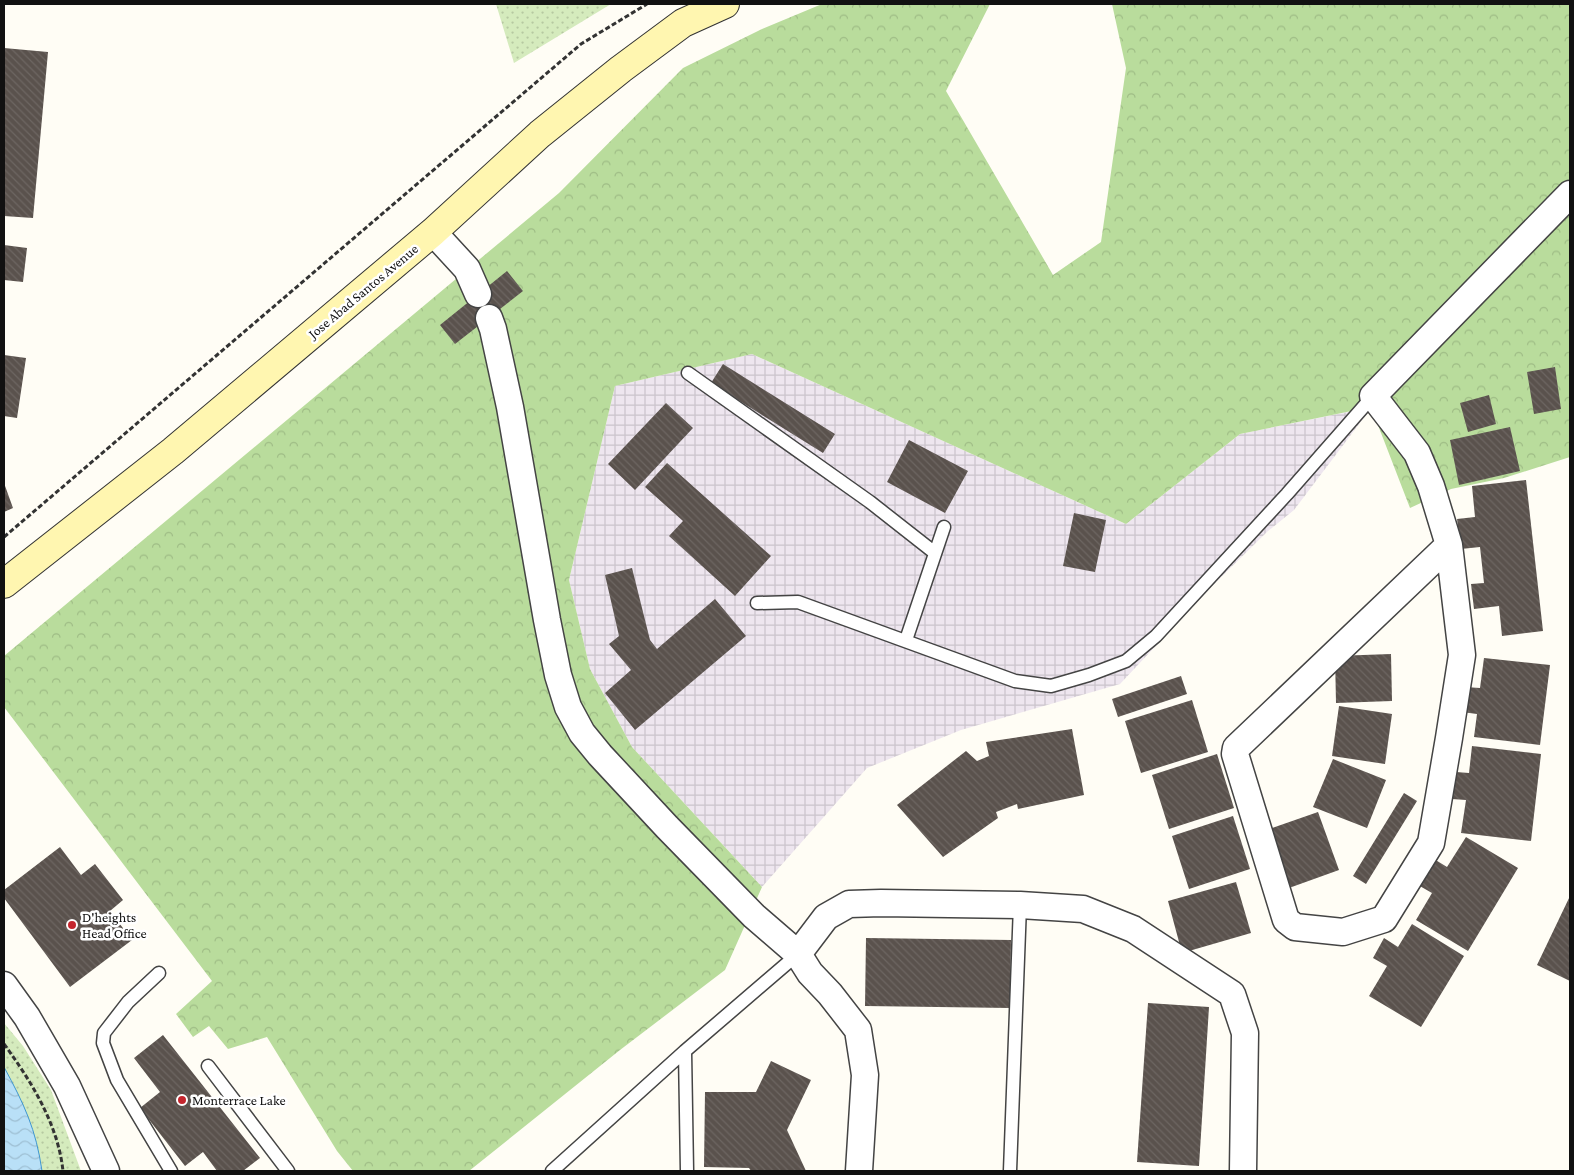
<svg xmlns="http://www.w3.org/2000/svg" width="1574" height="1175" font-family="'Crimson Pro',serif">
<defs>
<pattern id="industrial-grid" width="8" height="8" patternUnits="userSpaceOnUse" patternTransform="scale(1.25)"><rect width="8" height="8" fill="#eee6ef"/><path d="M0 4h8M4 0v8" fill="none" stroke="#cbc4cc"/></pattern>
<pattern id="grass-dots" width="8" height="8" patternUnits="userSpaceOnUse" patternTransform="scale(1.25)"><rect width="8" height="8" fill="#d5ebbd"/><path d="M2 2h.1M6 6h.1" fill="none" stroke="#b6c8a1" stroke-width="1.8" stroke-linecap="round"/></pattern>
<pattern id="forest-crowns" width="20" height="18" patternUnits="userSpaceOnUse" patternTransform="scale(1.25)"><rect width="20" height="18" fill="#b9dc9c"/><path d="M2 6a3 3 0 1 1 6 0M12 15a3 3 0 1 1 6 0" fill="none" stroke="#9ebc85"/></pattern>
<pattern id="water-waves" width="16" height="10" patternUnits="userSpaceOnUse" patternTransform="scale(1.25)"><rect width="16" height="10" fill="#b9e0f7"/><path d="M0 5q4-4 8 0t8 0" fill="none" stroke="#9ebfd3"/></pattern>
<pattern id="building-back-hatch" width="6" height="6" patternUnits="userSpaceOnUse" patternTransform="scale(1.25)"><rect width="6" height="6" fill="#5a524d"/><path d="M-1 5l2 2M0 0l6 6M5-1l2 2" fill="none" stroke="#6d6662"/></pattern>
</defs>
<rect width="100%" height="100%" fill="#fffdf5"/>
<path fill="url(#industrial-grid)" d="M752,354L1126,524L1240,434L1372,407L1294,510L1268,531L1213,585L1120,684L961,730L867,768L762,887L632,747L590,669L569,580L615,386Z"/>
<path fill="url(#grass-dots)" d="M496,4H611L514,63Z
M4,1023L23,1046L51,1090L81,1171H4Z"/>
<path fill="url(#forest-crowns)" d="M822,4H990L946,91L1053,275L1101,242L1126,68L1112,4H1570V457L1504,478L1451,489L1410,508L1371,407L1240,434L1126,524L752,354L615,386L569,580L590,669L632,747L762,887L725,970L620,1050L469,1171H353L337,1151L267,1037L228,1049L209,1026L193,1037L176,1014L212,981L4,707V656L559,193L683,68L762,29Z"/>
<path fill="url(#water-waves)" stroke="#3f96cf" d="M4,1067C24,1104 36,1129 42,1171H4Z"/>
<path fill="url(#building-back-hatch)" d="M4,48L48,52L33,218L4,216Z
M4,245L27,248L23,282L4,280Z
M507,271L523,291L455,344L440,325Z
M4,355L26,358L17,418L4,416Z
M723,364L835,434L823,453L711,383Z
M1555,367L1561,409L1534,414L1527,372Z
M1489,395L1496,424L1468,432L1460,403Z
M666,403L693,428L635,490L608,464Z
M1510,427L1520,471L1459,485L1450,440Z
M909,440L968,471L945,513L887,482Z
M667,463L771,556L735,596L669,536L683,521L645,487Z
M1526,480L1543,631L1502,636L1499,606L1474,609L1471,584L1484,583L1480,547L1461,549L1457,519L1475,517L1472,486Z
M4,483L13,508L4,512Z
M1074,513L1106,520L1095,572L1063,566Z
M632,568L650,640L657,649L715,599L746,636L635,730L605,693L631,670L609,644L619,636L605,575Z
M1391,654L1392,701L1336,703L1335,656Z
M1484,658L1550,665L1540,745L1474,737L1477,714L1462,712L1465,687L1480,688Z
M1181,676L1187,694L1118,717L1112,699Z
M1192,700L1208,752L1141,773L1125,721Z
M1339,706L1392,714L1385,764L1332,756Z
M1072,729L1084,795L1018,809L1017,804L996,812L998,818L943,857L897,805L966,751L977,761L989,756L986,742Z
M1472,746L1541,754L1531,841L1461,833L1466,800L1452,799L1456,772L1469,773Z
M1217,754L1234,808L1169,829L1152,775Z
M1333,759L1386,780L1367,828L1313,807Z
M1404,793L1417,801L1366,884L1353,876Z
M1318,812L1339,870L1289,888L1269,829Z
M1233,816L1250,869L1189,889L1172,836Z
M1466,837L1518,868L1468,951L1416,920L1432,893L1418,885L1434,859L1447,867Z
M60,847L81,875L95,864L123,900L110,911L132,940L70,987L4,898V890Z
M1236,882L1251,933L1182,953L1168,901Z
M1570,896V981L1537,965Z
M1412,924L1464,956L1421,1027L1369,996L1387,966L1373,958L1384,938L1398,947Z
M866,938L1011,940L1010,1008L865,1006Z
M1148,1003L1209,1007L1199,1166L1137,1162Z
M163,1035L260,1158L243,1171H217L203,1152L185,1166L140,1108L160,1092L134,1058Z
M771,1061L811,1080L787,1130L806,1171H751L749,1168L704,1167L705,1092H756Z"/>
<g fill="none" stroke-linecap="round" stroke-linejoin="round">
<defs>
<path id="service" d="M688,373L870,502L935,553
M757,603L798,602L1015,681L1051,686L1089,675L1126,661L1156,636L1287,494L1373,396
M906,640L944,527
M159,973L128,1002L104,1033L103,1043L117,1080L171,1171
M685,1051L687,1171
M208,1066L288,1171
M552,1171L685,1051L798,954
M1010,1171L1020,905"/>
<path id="minor" d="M433,232L467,269L478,294
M489,318L493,329L510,407L547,620L558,675L568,707L582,733L600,755L667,827L754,916L798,954L810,973L830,994L858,1030L865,1075L859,1171
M1449,545L1236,748L1235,754L1286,920L1295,927L1343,932L1384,919L1431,843L1449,738L1462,655L1449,545L1431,486L1417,453L1373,396L1570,194
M798,954L826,917L849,904L881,903L1020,905L1083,909L1133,929L1232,994L1245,1033L1243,1171
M4,985L27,1017L67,1086L106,1171"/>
<path id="secondary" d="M4,584L173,451L433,232L540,134L621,69L683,23L725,4"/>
</defs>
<use href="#service" stroke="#444" stroke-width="15"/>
<use href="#minor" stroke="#444" stroke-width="29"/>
<use href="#secondary" stroke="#333" stroke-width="30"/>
<path stroke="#333" stroke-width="3" stroke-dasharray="5 2.5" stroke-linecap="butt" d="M4,537L581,44L647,4
M4,1044C31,1081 58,1124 63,1171"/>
<use href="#service" stroke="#fff" stroke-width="12"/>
<use href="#minor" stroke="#fff" stroke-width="26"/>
<use href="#secondary" stroke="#fff6b0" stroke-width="28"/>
</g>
<g fill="#c4262e" stroke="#fff" stroke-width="2">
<circle cx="72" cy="925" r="5"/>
<circle cx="182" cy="1100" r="5"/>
</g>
<g text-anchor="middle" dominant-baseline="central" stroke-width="5" stroke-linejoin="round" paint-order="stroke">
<g font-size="14" fill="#111" stroke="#fff">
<text transform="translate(363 291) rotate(-40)">Jose Abad Santos Avenue</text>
</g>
<g font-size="14" fill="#111" stroke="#fff" text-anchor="start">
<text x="82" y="917">D'heights<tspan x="82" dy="16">Head Office</tspan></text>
<text x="192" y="1100">Monterrace Lake</text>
</g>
</g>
<rect width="1574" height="1175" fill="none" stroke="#111111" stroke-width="10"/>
</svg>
